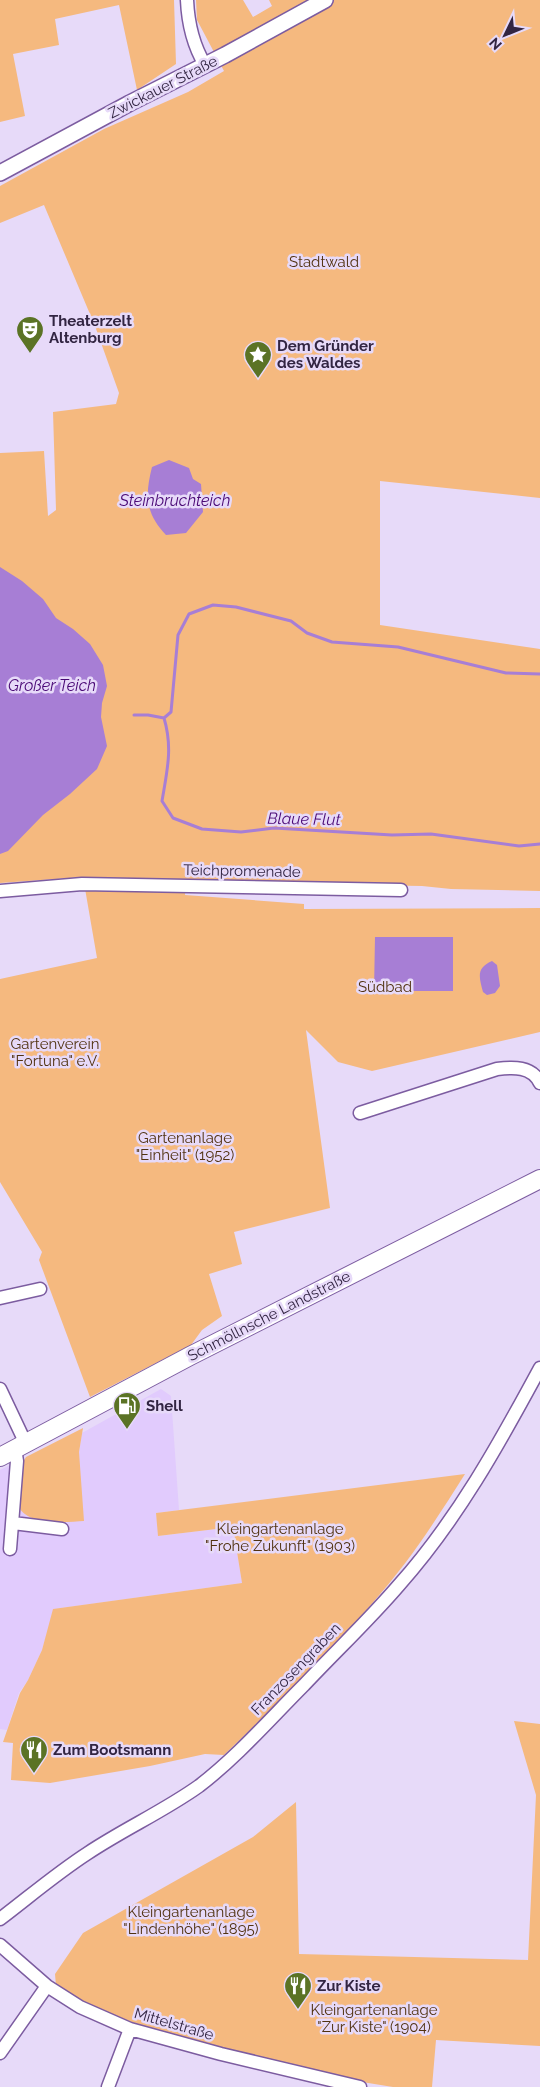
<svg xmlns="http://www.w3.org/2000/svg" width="540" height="2087" font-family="Raleway,sans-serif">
<rect width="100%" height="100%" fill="#e7daf9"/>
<path fill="#e1cbfd" d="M161,1389L171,1396L179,1510L156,1513L159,1536L233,1527L242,1583L54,1609L42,1650L28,1680L19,1693L7,1730L0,1729V1470L10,1465H21L79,1452L82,1433Z"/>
<path fill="#f5b97f" d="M0,0H174L176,64L137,90L119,5L55,19L59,45L13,54L25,116L0,122Z
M196,0H243L253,17L272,6L269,0H540V498L380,481V625L540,649V891L451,889L422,886L186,882L185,895L304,904V909L540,908V1032L372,1071L338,1062L306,1030L330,1208L234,1232L242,1264L209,1274L222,1316L202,1330L191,1345L90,1397L39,1260L42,1252L0,1182V979L97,958L83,877L0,883V453L44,451L48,516L56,510L53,412L116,404L119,393L95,326L44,205L0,223V186L104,129L188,92L224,71L197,20Z
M83,1428L79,1452L84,1521C67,1522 28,1526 19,1507L21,1465L26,1457Z
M465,1474C446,1504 427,1534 406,1562C352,1632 288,1694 224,1755L205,1754L150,1766L50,1783L11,1780L13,1743L3,1742L20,1693L28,1680L42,1650L53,1609L242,1583L233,1527L158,1536L156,1513Z
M514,1721L540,1724V2046L436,2040L432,2087H393L325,2076L243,2054L141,2026L76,1999L56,1986L55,1974L83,1933L253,1837L296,1802L299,1954L528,1960L536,1795Z"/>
<path fill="#a77ed5" d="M169,460L189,468L193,479L201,484L203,512L186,533L166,535C145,513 145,495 152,467Z
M0,567L22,581L43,599L56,618L73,629L90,644L103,665L107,686L102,703L101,717L107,746L97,769L70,794L43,815L8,851L0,854Z
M375,937H453V991H374Z
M492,961L497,965L500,986L495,993L487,995L483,992C479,977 476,968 492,961Z"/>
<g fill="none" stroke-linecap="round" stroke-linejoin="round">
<path stroke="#a77ed5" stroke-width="3" d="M134,715H148L164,718C173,748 167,771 162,801L173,818L202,829L241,832L274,828L392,835L431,834L519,846L540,844
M164,718L171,712L178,635L189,614L213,605L236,607L291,621L307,633L332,642L398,647L506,673L540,674"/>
<defs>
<path id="minor" d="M187,0C188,23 193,45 205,65
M0,891L82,884L401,890
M360,1113L497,1069C513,1067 532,1066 540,1083
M0,1298L40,1289
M0,1389L26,1444
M13,1523L62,1529
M10,1549L17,1461L15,1449
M0,1919C29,1897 57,1873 88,1853C124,1829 164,1811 199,1786C237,1757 270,1719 304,1685C335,1652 369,1620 399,1585C457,1520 499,1444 540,1368
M0,1945L47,1986L80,2007L130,2029L221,2054L360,2087
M0,2053L47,1986
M108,2087L130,2029"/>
<path id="tertiary" d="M0,173L130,103L225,55L325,0"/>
<path id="secondary" d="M0,1457L190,1356L540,1179"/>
</defs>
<use href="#minor" stroke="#7c5ca0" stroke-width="15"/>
<use href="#tertiary" stroke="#7c5ca0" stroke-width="18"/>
<use href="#secondary" stroke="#7c5ca0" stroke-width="20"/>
<use href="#minor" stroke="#fff" stroke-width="12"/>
<use href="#tertiary" stroke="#fff" stroke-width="15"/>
<use href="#secondary" stroke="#fff" stroke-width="18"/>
</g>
<defs>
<symbol id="theatre-pin" viewBox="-11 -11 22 30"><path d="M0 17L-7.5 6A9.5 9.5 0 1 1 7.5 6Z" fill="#5b7325" stroke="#e7daf9"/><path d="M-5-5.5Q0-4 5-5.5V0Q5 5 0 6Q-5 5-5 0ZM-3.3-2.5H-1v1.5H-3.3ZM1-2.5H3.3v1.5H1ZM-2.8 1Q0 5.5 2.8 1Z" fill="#fff"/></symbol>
<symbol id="sight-pin" viewBox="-11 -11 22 30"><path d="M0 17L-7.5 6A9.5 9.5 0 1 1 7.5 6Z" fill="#5b7325" stroke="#e7daf9"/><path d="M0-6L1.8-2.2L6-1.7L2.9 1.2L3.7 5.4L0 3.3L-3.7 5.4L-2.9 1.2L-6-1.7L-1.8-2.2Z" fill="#fff"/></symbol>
<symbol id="fuel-pin" viewBox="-11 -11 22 30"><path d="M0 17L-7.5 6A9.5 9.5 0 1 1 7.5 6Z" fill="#5b7325" stroke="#e7daf9"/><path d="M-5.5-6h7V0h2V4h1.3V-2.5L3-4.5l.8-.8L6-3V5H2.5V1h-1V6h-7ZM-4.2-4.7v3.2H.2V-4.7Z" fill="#fff"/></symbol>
<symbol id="restaurant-pin" viewBox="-11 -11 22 30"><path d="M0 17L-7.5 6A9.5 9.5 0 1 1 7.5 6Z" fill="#5b7325" stroke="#e7daf9"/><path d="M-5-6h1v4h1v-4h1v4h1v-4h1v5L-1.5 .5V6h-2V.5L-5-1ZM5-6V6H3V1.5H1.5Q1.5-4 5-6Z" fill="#fff"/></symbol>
</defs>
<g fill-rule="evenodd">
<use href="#theatre-pin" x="14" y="314" width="32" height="43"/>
<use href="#sight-pin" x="242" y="339" width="32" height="43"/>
<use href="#fuel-pin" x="111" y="1390" width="32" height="43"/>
<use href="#restaurant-pin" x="18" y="1734" width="32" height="43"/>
<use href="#restaurant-pin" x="282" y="1970" width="32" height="43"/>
</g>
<g text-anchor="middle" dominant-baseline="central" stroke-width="5" stroke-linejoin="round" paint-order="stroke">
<g font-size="15" fill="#322542" stroke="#e7daf9">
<text transform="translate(163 87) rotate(-27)">Zwickauer Straße</text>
<text transform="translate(242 871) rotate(1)">Teichpromenade</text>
<text transform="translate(269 1316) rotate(-27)">Schmöllnsche Landstraße</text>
<text transform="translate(296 1669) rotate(-46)">Franzosengraben</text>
<text transform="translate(174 2024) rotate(16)">Mittelstraße</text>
</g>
<g font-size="15" fill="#513210" stroke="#e7daf9">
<text x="324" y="262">Stadtwald</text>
<text x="385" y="987">Südbad</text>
<text x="55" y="1044">Gartenverein<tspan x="55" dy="17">"Fortuna" e.V.</tspan></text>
<text x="185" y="1138">Gartenanlage<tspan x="185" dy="17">"Einheit" (1952)</tspan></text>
<text x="280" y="1529">Kleingartenanlage<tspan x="280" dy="17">"Frohe Zukunft" (1903)</tspan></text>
<text x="191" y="1912">Kleingartenanlage<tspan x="191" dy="17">"Lindenhöhe" (1895)</tspan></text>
<text x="374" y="2010">Kleingartenanlage<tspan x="374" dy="17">"Zur Kiste" (1904)</tspan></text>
</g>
<g font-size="15" font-weight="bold" fill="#322542" stroke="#e7daf9" text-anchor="start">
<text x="49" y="321">Theaterzelt<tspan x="49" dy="17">Altenburg</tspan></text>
<text x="277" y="346">Dem Gründer<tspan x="277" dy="17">des Waldes</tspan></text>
<text x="146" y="1406">Shell</text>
<text x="53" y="1750">Zum Bootsmann</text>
<text x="317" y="1986">Zur Kiste</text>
</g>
<g font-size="16" font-style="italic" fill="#490875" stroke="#e7daf9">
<text x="175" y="500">Steinbruchteich</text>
<text x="52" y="685">Großer Teich</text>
<text transform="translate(304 819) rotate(1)">Blaue Flut</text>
</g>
</g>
<g transform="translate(505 35) rotate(227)" stroke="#e7daf9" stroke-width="4" paint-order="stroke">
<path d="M0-4L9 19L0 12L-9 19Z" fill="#322542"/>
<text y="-8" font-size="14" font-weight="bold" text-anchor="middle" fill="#322542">N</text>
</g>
</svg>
